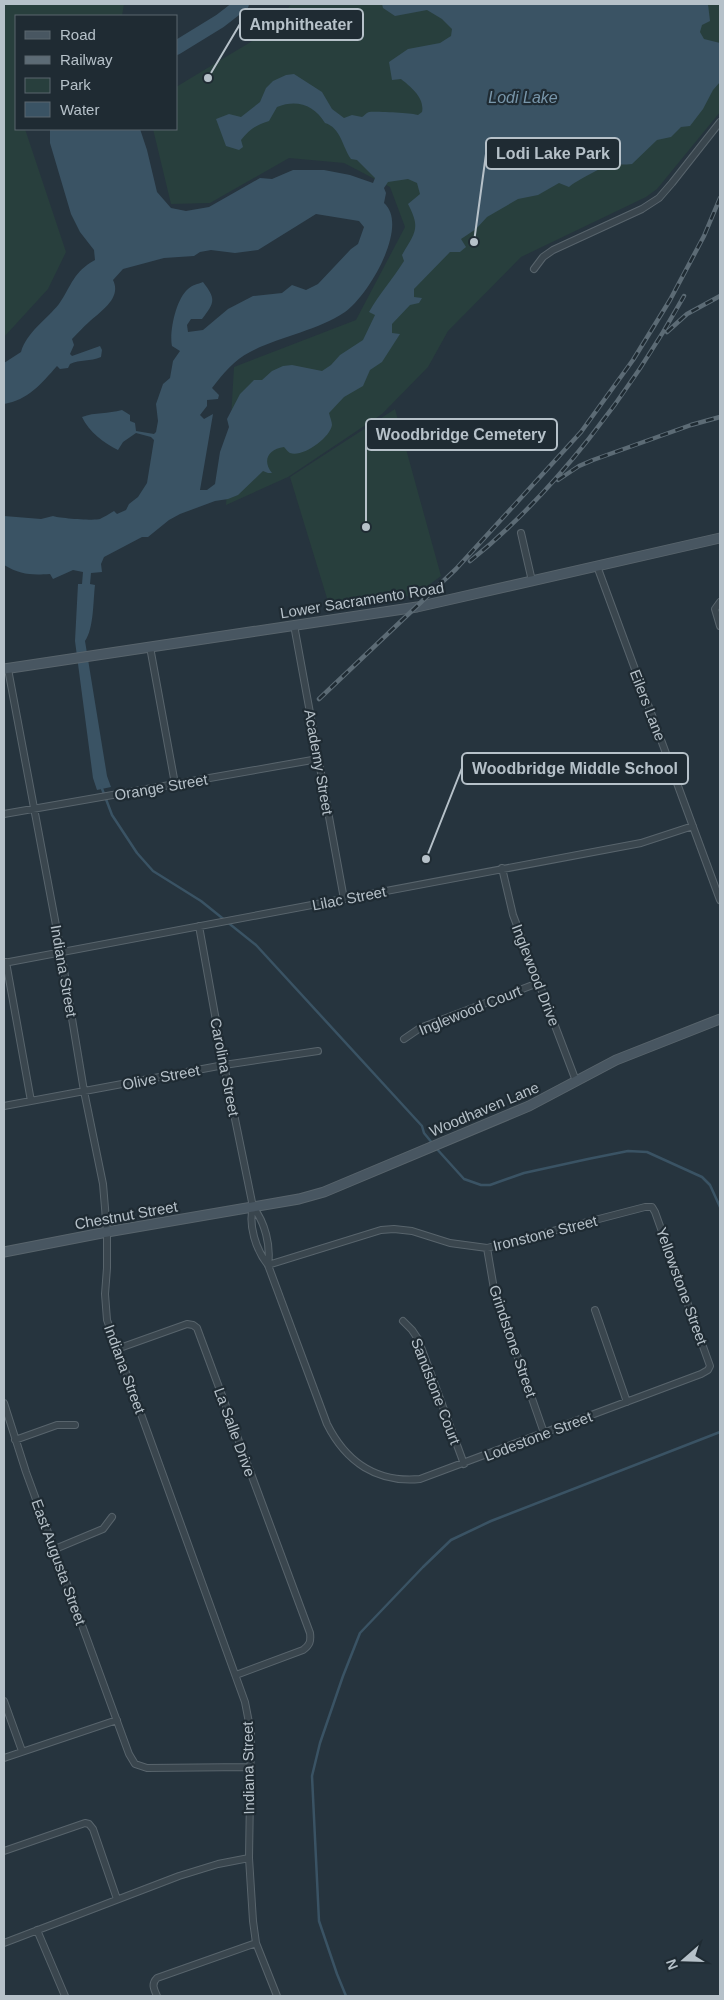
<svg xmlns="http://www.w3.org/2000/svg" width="724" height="2000" font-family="Arial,sans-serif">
<rect width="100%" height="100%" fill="#26343e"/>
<path fill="#283f3d" d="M4,4H124L122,16H16V129H25L66,252L48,289L4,337Z
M291,4H720V112L657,189L646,197L521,257L448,331L428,367L382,414L288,477L226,505L234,367L356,320L405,227L390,187L344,163L289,158L210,203L171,204L153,129H176V87L274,28Z
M395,409L441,576L415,595L330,608L290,477Z"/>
<path fill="#3a5364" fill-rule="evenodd" d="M382,4H708L710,21L702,25L700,32L704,39L720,43V82L713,90L703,109L690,126L681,127L671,137L657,140L632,164C625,165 618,164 612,165C603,166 576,181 569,187L559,183L538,195L518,199L487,217L476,229L461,239L466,247L460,252H450L414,289V297L422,298L419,303L410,305L392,324V333L400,334L382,362L370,370L363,386L344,397L329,413C330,417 332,422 332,425C330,438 302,458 290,453C288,452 285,448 284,447C268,449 262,461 272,473H268L263,471L238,495L228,499L215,501L180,514L169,520L148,537H142L104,557L101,564L102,572L91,573L90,584L95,585C93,601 94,628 85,641L107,776L111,787L97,790L93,778L75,641L78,584H82L83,572L73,570L53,579L50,574C31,575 21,575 4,565V516L41,519L53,516C57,518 94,521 100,519C104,517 109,514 114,511L117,514L126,510L129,504L138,497L147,483L154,440L151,437L136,433L123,442L118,450C104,443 89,432 82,417C95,412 108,414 122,410L130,415V421L135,423L136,431L154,434L156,432L158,421L156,404L163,384L170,378L173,361L180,351L172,346C169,332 176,299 188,289C192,285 198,284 203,282C216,299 215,302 202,319H191L187,325L188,332L203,330L228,309L253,296L282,293L292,285L306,290L318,284L351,249L358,244L364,227L359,221L316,214L258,250L235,253L211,250L200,252L194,256L164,258L123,269L113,280C122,298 101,311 89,322C83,327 78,333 72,339L74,345L70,354L72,356L100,346L102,350L101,357C90,362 80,359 70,364L68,368L60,369L57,366C41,384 28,400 4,404V363L21,352C27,332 46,320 59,304C72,285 73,272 95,260L94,250L80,232L71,214L50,143V129H140L147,150L157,192L171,208L186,211L209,207L260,178L272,179L293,170H324L350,175L373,183L375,178L357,160L351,159C342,146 341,128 325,123C314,105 297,99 277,107L269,121C256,125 250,129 241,140L243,147L239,150L226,146L216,119L229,114L241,117L260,102L266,88L273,81L286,75L294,74L322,92L332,109L344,118L352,115L362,117C364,116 366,113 369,112C373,111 413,113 418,115L422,112C425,98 411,87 401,79L392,80L389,62L408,49L440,43L451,36L452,29L442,19L427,10L395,16L383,8ZM408,179L417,183L420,194L408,204C421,229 415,232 402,255L404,261C393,279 379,294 369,312L375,315L363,340L340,355L331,365L322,371L292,365L283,366L272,371L262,380H254L240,394L227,419L229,427L220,452L215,484L207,490H200L213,414L204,419L200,415L207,406V400L218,399L219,395L212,388C223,374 234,360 250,352C280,336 317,331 345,312C368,296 410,226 384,203L386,193L384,188L388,182Z"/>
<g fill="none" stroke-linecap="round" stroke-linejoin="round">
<path stroke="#3a5364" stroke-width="2.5" d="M101,786L112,815L137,853L153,871L201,901L256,945L422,1126L424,1133L433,1144
M436,1148L464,1179L481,1185H490L524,1173L588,1159L628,1151L647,1152L702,1177L710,1185L720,1207
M346,1996L337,1974L319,1921L312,1776L320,1743L343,1676L360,1633L423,1567L451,1540L491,1521L720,1432"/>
<path stroke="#3a5364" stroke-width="14" d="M176,48L220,21L242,4"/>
<defs>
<path id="street" d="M534,269L543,257L553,250L642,209L659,198L672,183L720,122
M521,533L532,581
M597,566L720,900
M720,602L715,609L720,626
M294,625L344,899
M150,647L175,784
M8,669L61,952L84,1091L103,1184L107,1232V1268L105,1294L107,1320L245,1702L251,1733L249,1858L253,1921L256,1943L277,1996
M4,814L318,759
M502,868L513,915L576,1081
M199,926L224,1065L253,1207C248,1225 256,1250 268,1265L327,1424C346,1462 377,1483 420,1479L701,1374L708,1370L710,1366L655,1212L652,1207H645L487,1248L450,1243L412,1231L394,1229L381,1230L268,1265
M6,962L31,1101
M4,963L641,843L693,826
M404,1039L420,1028L538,983
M4,1106L224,1065L318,1051
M253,1207C265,1222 271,1246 268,1265
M487,1248L494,1289L544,1433
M595,1310L627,1402
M403,1321L412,1330L418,1339L464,1464
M117,1349L187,1324L193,1325L197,1328L310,1633C311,1641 310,1645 303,1650L236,1675
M4,1403L26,1472L129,1754L135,1764L147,1768L249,1767
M15,1440L57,1425H75
M55,1549L103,1529L112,1517
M4,1701L22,1751
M4,1758L117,1720
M4,1851L85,1823L89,1824L93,1829L117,1899
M37,1930L65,1996
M4,1943L179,1876L218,1864L249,1858
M157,1996C154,1989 151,1984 157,1978L256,1943"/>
<path id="secondary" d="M4,669L417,607L720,538
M4,1252L107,1232L299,1199L324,1192L529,1106L616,1060L720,1019"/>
</defs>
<use href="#street" stroke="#58646c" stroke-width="8"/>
<use href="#secondary" stroke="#58646c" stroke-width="11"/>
<use href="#street" stroke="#3a464e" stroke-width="6"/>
<use href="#secondary" stroke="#485661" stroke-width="9"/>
<defs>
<path id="rail" d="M667,332L687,314L720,296
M558,480L579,466L593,460L691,425L720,417
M470,561C554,494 632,390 684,296
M319,699L456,569L581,432L633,360L670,300L704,236L720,198"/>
</defs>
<use href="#rail" stroke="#5c6b75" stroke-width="4.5"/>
<use href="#rail" stroke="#1f2b33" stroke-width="2.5" stroke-dasharray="8" stroke-linecap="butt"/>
</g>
<g text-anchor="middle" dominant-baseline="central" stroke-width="4.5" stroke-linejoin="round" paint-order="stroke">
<g font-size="15" fill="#b6c1c9" stroke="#1f2b33">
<text transform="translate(362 600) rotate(-9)">Lower Sacramento Road</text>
<text transform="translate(648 705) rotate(69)">Eilers Lane</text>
<text transform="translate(319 762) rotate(80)">Academy Street</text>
<text transform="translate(161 787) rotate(-10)">Orange Street</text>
<text transform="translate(349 898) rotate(-11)">Lilac Street</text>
<text transform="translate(64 971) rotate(80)">Indiana Street</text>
<text transform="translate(536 975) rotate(69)">Inglewood Drive</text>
<text transform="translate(470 1010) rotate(-22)">Inglewood Court</text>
<text transform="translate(225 1067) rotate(79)">Carolina Street</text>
<text transform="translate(161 1077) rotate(-11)">Olive Street</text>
<text transform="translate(484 1109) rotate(-23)">Woodhaven Lane</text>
<text transform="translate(126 1215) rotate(-10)">Chestnut Street</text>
<text transform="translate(545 1233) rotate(-14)">Ironstone Street</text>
<text transform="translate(682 1286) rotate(70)">Yellowstone Street</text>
<text transform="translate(513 1341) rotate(71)">Grindstone Street</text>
<text transform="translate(125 1369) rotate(70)">Indiana Street</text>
<text transform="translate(436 1391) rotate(69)">Sandstone Court</text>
<text transform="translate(235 1432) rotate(70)">La Salle Drive</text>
<text transform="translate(538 1436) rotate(-21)">Lodestone Street</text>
<text transform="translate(59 1562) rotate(70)">East Augusta Street</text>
<text transform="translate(248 1768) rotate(-91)">Indiana Street</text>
</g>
<g font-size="16" font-style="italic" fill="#7896aa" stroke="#1f2b33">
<text x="523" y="97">Lodi Lake</text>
</g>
</g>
<path fill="none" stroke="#b6c1c9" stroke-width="2" d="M208 78L240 24M474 242L486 154M366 527L366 435M426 859L462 768"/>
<g fill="#b6c1c9" stroke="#1f2b33" stroke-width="2">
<circle cx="208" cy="78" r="5"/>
<circle cx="474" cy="242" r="5"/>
<circle cx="366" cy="527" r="5"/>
<circle cx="426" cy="859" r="5"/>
</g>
<g fill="#1f2b33" stroke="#b6c1c9" stroke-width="2">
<rect x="240" y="9" width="123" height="31" rx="5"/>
<rect x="486" y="138" width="134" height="31" rx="5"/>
<rect x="366" y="419" width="191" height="31" rx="5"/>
<rect x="462" y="753" width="226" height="31" rx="5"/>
</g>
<g font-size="16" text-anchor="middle" font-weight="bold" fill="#b6c1c9">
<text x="301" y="30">Amphitheater</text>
<text x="553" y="159">Lodi Lake Park</text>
<text x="461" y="440">Woodbridge Cemetery</text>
<text x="575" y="774">Woodbridge Middle School</text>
</g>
<rect width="724" height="2000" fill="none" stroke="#b6c1c9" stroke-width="10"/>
<rect x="15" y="15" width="162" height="115" fill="#1f2b33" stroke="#5b676f"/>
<rect x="25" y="31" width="25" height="8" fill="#485661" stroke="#5b676f"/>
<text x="60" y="40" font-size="15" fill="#b6c1c9">Road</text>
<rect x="25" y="56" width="25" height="8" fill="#5c6b75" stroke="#5b676f"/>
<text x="60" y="65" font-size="15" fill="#b6c1c9">Railway</text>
<rect x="25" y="78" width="25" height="15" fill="#283f3d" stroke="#5b676f"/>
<text x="60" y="90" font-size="15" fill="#b6c1c9">Park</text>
<rect x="25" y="102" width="25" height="15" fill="#3a5364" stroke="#5b676f"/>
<text x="60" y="115" font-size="15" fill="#b6c1c9">Water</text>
<g transform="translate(684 1960) rotate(250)" stroke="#1f2b33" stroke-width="4" paint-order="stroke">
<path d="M0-4L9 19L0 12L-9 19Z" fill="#b6c1c9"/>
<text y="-8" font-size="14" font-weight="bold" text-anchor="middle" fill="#b6c1c9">N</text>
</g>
</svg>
